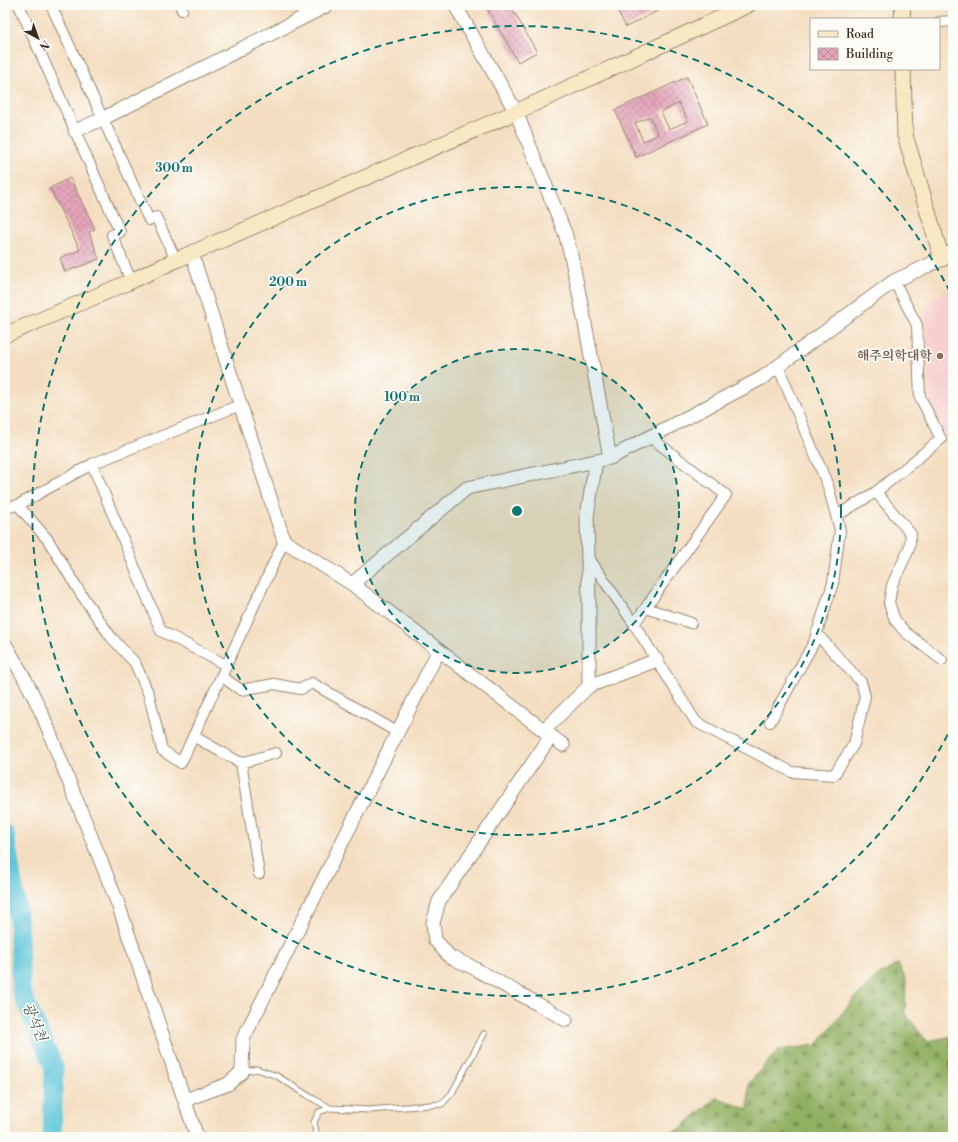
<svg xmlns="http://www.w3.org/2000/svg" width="958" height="1142" font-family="'Libre Bodoni','Noto Serif KR',serif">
<defs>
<pattern id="forest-firs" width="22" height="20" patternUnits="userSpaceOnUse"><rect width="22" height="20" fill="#91b062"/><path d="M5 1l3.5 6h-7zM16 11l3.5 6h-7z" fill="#788f50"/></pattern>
<pattern id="building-cross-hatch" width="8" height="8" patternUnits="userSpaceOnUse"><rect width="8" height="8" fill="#e5a6bc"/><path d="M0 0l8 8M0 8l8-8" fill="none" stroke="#bb8798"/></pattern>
</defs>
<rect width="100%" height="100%" fill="#fdfcf7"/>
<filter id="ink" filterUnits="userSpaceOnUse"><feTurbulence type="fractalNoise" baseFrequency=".025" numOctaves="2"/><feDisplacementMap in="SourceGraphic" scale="8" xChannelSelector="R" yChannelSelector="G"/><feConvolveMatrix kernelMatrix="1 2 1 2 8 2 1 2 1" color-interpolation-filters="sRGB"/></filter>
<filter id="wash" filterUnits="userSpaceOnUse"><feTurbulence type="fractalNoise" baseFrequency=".012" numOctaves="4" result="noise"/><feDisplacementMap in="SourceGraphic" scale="16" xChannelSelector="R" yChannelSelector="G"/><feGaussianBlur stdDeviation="0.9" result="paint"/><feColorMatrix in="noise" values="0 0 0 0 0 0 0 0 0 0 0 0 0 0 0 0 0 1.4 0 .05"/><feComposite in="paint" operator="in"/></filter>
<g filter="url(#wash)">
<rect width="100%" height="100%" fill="#f4dec1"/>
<path fill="#f7d0ce" d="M953,286V452L929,398L925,315L927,306L937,297Z"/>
<path fill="url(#forest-firs)" stroke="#666d40" d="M898,964L906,980L905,1013L927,1041L953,1036V1137H650L678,1130L717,1097L748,1110L749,1083L778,1050L817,1045L850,1003L878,976Z"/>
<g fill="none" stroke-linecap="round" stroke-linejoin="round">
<path stroke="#5ec6db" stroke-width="19" d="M5,834L18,916L21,991L54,1067L52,1137"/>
</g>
<g id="blocks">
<path fill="url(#building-cross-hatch)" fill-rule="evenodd" d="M485,5H510L537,52L518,62Z
M621,5H669L626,27L616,8Z
M687,77L708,124L636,157L615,110ZM679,103L688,121L669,129L661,112ZM650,117L658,135L643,141L635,123Z
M70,178L95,229L89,232L99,259L65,272L60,258L80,250L50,188Z"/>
</g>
</g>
<g filter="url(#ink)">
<use href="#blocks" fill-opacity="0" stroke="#988470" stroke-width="1"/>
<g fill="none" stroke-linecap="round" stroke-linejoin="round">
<defs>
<path id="service" d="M242,1072L257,1069L277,1076L312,1098L330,1108
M317,1137L314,1122L319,1112L330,1108L369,1110L442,1104L452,1093L484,1034"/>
<path id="minor" d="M19,5L120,232L112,235L131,281
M51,5L149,220L156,217L176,260
M180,5L182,10
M939,22L953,21
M92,464L161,631L226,665
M876,492L911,534L909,549L892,585L889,603L895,620L905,632L942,660
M18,505L48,540L81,594L111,637L135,663L149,695L162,750L181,763L284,541
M5,508L18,505L92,464L240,405
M836,516L876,492L941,439L920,397L917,325L894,281
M588,557L634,624L726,495L650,437
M646,608L691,623
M634,624L696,722L792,772L834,775L854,744L865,696L861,682L816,633
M221,676L241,690L274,684L301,689L312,683L397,732
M770,722L814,642L833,583L840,530L828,486L778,366
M193,736L241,763L276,753
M241,763L259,874"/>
<path id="tertiary" d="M455,5L516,112L565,233L571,255L584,318L610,458
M75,131L102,119L328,5
M192,254L284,541L352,584L467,488L610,458L762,378L894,281L942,259L953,251
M352,584L563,745
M5,644C23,675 40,705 52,739L118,904L197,1137
M589,686L657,660
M544,730L589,686V602L587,516L596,461
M551,736L439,901L433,923L435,940L450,957L470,966L566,1020
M185,1100L228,1084L242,1072L243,1039L439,650"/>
<path id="secondary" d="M902,19L903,5
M903,69L905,135L942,259
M5,335L127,283L176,260L516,112L748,5"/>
</defs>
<use href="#service" stroke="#988470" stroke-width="7"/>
<use href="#minor" stroke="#988470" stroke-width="12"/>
<use href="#tertiary" stroke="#988470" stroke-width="15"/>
<use href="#secondary" stroke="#988470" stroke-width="17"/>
<use href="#service" stroke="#fff" stroke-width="5"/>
<use href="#minor" stroke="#fff" stroke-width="10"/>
<use href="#tertiary" stroke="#fff" stroke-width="13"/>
<use href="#secondary" stroke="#f8e8c3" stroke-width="15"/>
</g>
</g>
<circle cx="517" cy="511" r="162" fill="#0f766e" fill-opacity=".12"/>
<g fill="none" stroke="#0f766e" stroke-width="2" stroke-dasharray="7 5">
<circle cx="517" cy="511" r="162"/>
<circle cx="517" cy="511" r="324"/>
<path d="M953 724A485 485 0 1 1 953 298"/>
</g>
<circle fill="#8d6e63" stroke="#fdfcf7" stroke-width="1.5" cx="940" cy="356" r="4"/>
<g text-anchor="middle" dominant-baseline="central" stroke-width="3.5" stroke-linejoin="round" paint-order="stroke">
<g font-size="13" font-weight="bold" fill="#785e54" stroke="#fdfcf7" text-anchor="end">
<text x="932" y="356">해주의학대학</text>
</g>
<g font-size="14" font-style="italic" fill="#465957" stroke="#fdfcf7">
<text transform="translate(34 1022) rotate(67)">광석천</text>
</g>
</g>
<circle cx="517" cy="511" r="6" fill="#0f766e" stroke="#fdfcf7" stroke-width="2"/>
<g font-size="12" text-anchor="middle" font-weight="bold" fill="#0f766e" stroke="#fdfcf7" stroke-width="3.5" stroke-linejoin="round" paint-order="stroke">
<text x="174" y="172">300 m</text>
<text x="288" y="286">200 m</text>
<text x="402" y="401">100 m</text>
</g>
<rect width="958" height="1142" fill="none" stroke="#fdfcf7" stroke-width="20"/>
<rect x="810" y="18" width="130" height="52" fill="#fdfcf7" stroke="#afa8a0"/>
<rect x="818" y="31" width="20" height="6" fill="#f8e8c3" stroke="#afa8a0"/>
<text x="846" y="38" font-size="12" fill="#3b2a1e">Road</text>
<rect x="818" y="48" width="20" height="12" fill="url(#building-cross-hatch)" stroke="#afa8a0"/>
<text x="846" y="58" font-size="12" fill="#3b2a1e">Building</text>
<g transform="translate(38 38) rotate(139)" stroke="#fdfcf7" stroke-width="3" paint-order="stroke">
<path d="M0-3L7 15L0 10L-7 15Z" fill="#3b2a1e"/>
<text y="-6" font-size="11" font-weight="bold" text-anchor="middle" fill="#3b2a1e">N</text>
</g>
</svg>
